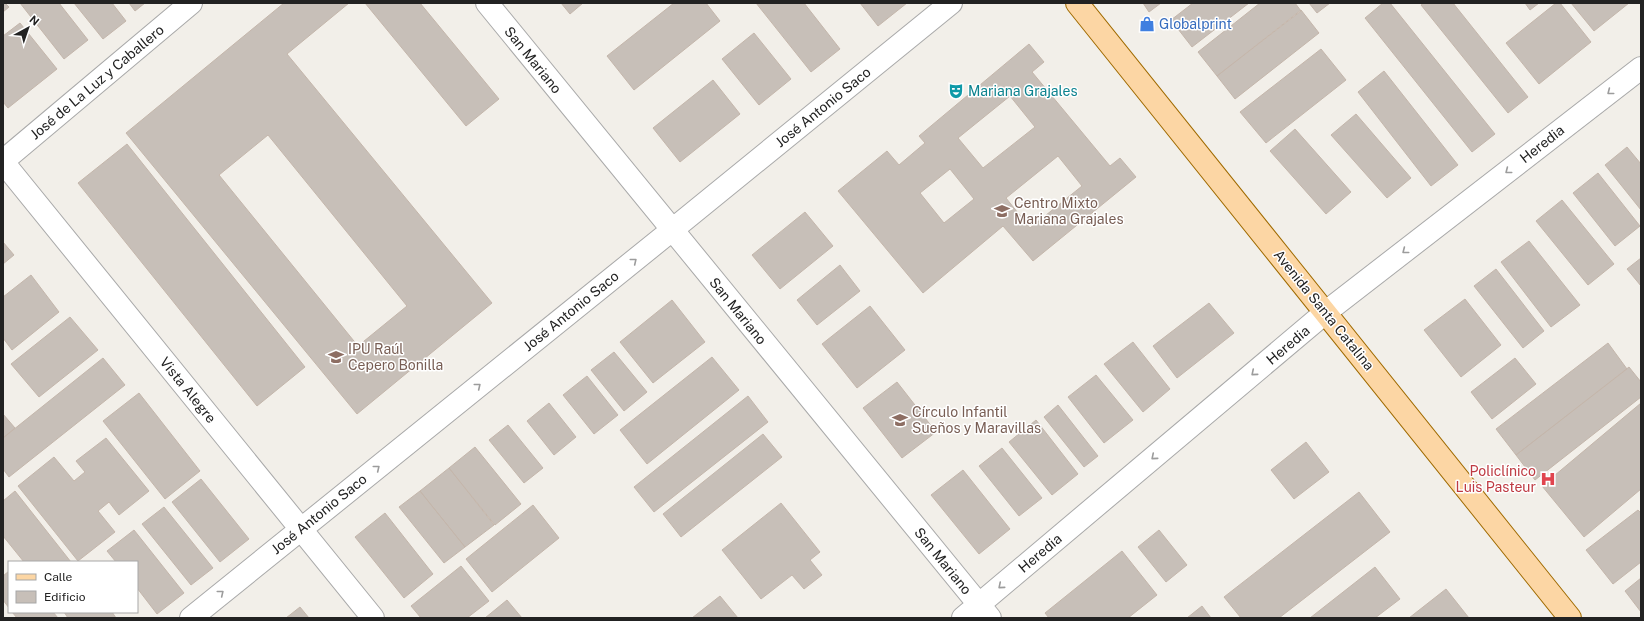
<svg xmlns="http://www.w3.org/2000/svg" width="1644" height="621" font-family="'Public Sans',sans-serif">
<rect width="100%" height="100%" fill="#f2efe9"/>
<path fill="#c7bfb8" stroke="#c4b6ab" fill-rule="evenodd" d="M3,3H5L9,7L3,12Z
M20,3H59L88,40L64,59Z
M74,3H112L126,21L103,39Z
M129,3H145L135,11Z
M284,3H349L287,54L492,303L357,414L126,133ZM268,135L407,306L358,346L219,175Z
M365,3H420L499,99L466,126Z
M561,3H583L570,14Z
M674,3H706L720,21L634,90L607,56Z
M756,3H804L840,49L811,72Z
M860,3H907L878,26Z
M1143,3H1161L1149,12Z
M1193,3H1249L1192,47L1171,20Z
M1260,3H1295L1301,11L1217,76L1198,52Z
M1309,3H1330L1317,13Z
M1383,3H1390L1495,134L1472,152L1365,18Z
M1424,3H1453L1528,97L1508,113L1421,5Z
M1525,3H1539L1530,10Z
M1556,3H1560L1591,42L1539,84L1506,43Z
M1571,3H1629L1594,31Z
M1301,10L1319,33L1235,99L1217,76Z
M20,23L57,69L8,108L3,102V36Z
M754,33L791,79L759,105L722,59Z
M1029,44L1044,62L1032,72L1110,166L1120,158L1136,177L1033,261L1003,226L923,293L838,191L887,151L899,165L925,143L919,136ZM1010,96L1035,127L983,168L958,138ZM1058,156L1082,186L1030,228L1006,198ZM950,169L974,199L944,223L920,193Z
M1321,49L1346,80L1266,143L1240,112Z
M1384,71L1458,165L1431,186L1358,92Z
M713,80L740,114L680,162L653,128Z
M1356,114L1411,178L1387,198L1331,135Z
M1295,129L1351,192L1326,214L1270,151Z
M127,144L305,367L257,406L78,183Z
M1627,147L1641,164V210L1605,165Z
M1598,173L1640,226L1615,246L1573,193Z
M1562,200L1614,264L1588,285L1536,221Z
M805,212L833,246L780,289L752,255Z
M1529,241L1580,305L1551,327L1501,262Z
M3,242L14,255L3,264Z
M1641,258V286L1627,269Z
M840,265L860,291L817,325L797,300Z
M1496,269L1544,331L1523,348L1474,286Z
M31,275L59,312L12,350L3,338V297Z
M1465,299L1501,345L1461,377L1424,330Z
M672,300L705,342L653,383L620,342Z
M1209,303L1234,333L1177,378L1153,346Z
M870,306L905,350L857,388L822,344Z
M70,317L98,350L39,397L11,364Z
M1133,342L1170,389L1143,412L1104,364Z
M1608,343L1627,369L1516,455L1496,429Z
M614,352L647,392L624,411L591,370Z
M712,357L739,390L647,464L620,430Z
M103,358L125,385L9,477L3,469V438Z
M1515,358L1536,384L1492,419L1471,392Z
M1629,367L1641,382V397L1535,480L1516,455Z
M1096,375L1133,420L1104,443L1068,397Z
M587,376L618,415L594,434L563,395Z
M897,382L936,432L902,458L863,408Z
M139,393L200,471L165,499L103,421Z
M748,396L768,422L654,512L634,487Z
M549,403L576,437L554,455L527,421Z
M1641,403V489L1584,537L1542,486Z
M1058,405L1098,456L1084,467L1044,417Z
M3,414L15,428L3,438Z
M1036,420L1078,474L1052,495L1009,442Z
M508,425L543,468L524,483L489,440Z
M763,434L782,457L681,537L663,514Z
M106,438L149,491L119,515L109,502L98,511L115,532L78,561L18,486L54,457L74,481L85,472L76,461Z
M1306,442L1329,472L1294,499L1271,470Z
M475,447L521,504L495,525L449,468Z
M1002,448L1042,498L1019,516L979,466Z
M449,468L494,525L465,547L420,491Z
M963,470L1010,529L979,554L931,495Z
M201,479L249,539L220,562L172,502Z
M15,491L71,562H24L3,536V501Z
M420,491L465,547L444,563L399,507Z
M1359,492L1390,532L1279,618H1241L1224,597Z
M781,503L820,552L810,560L822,575L804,589L792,575L761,599L722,550Z
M533,505L559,538L492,592L466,559Z
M164,507L213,568L191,585L142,524Z
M1638,510L1641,513V562L1613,584L1586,550Z
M385,513L433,574L404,598L355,537Z
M134,530L184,593L157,614L137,588V562H116L107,551Z
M1159,530L1187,565L1166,582L1138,547Z
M1122,551L1157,595L1128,618H1049L1045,613Z
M461,566L489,601L467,618H421L411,606Z
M1375,567L1400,599L1375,618H1310Z
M9,571V608L3,600V576Z
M1641,578V612L1625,591Z
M1446,589L1469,618H1409Z
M720,596L738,618H692Z
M507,600L522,618H485Z
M1202,606L1211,618H1187Z
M300,607L309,618H286Z
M12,612H53L58,618H17Z
M64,612H112L116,618H68Z"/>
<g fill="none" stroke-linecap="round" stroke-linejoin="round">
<defs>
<path id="minor" d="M487,3L990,618
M3,161L191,3
M3,162L373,618
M191,618L672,230L951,3
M963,618L1326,312L1641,68"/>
<path id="primary" d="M1077,3L1570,618"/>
</defs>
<use href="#minor" stroke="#a9a9a9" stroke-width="24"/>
<use href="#primary" stroke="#a06b00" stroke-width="24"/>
<use href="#minor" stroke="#fff" stroke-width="22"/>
<use href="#primary" stroke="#fcd6a4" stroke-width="22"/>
</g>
<defs><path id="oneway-chevron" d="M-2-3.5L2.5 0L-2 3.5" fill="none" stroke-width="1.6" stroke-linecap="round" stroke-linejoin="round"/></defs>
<g stroke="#9c9c9c">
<use href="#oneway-chevron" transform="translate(1610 92) rotate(142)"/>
<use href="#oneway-chevron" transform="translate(1508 171) rotate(142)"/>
<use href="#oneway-chevron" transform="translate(1405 251) rotate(142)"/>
<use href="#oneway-chevron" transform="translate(634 261) rotate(-39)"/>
<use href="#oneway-chevron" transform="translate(1254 373) rotate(140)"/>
<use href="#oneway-chevron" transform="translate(478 386) rotate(-39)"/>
<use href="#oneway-chevron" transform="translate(1154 457) rotate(140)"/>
<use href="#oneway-chevron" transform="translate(377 468) rotate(-39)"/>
<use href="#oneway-chevron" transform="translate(1001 586) rotate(140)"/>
<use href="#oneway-chevron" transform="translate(221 593) rotate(-39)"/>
</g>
<defs>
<symbol id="shop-bare" viewBox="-9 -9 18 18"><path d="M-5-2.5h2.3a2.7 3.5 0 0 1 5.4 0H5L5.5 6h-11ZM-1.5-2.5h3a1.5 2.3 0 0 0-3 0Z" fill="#3f7fe0" stroke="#fff" stroke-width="2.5" paint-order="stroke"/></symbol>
<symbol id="theatre-bare" viewBox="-9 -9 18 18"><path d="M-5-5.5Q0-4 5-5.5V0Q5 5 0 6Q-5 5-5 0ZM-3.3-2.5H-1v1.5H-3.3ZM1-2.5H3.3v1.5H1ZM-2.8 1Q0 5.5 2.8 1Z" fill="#0f9aa8" stroke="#fff" stroke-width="2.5" paint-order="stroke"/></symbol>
<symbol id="school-bare" viewBox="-9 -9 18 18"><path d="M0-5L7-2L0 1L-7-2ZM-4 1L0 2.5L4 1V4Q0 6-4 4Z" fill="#8d6e63" stroke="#fff" stroke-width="2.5" paint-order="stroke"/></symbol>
<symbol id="hospital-bare" viewBox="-9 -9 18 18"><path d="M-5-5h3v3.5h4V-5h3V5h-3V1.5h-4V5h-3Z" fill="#e0444e" stroke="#fff" stroke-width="2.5" paint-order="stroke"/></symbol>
</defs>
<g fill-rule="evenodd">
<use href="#shop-bare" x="1136" y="13" width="22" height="22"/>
<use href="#theatre-bare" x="945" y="80" width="22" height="22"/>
<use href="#school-bare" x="991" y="200" width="22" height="22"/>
<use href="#school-bare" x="325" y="346" width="22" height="22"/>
<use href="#school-bare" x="889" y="409" width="22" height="22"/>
<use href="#hospital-bare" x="1537" y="468" width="22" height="22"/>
</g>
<g text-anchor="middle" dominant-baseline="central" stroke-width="3" stroke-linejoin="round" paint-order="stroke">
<g font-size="14" fill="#366cbe" stroke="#fff" text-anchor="start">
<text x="1159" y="24">Globalprint</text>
</g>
<g font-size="14" fill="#222" stroke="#fff">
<text transform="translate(533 60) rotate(51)">San Mariano</text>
<text transform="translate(97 82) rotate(-40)">José de La Luz y Caballero</text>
<text transform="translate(823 107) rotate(-39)">José Antonio Saco</text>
<text transform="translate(1542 144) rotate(-38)">Heredia</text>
<text transform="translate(1324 310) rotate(51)">Avenida Santa Catalina</text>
<text transform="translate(571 311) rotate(-39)">José Antonio Saco</text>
<text transform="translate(738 311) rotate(51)">San Mariano</text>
<text transform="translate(1288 345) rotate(-40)">Heredia</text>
<text transform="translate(188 390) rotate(51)">Vista Alegre</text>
<text transform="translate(319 514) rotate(-39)">José Antonio Saco</text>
<text transform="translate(1040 553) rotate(-40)">Heredia</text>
<text transform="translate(943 561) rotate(51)">San Mariano</text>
</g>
<g font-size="14" fill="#0d838f" stroke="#fff" text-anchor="start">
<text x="968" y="91">Mariana Grajales</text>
</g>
<g font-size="14" fill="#785e54" stroke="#fff" text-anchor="start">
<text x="1014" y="203">Centro Mixto<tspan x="1014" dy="16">Mariana Grajales</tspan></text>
<text x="348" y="349">IPU Raúl<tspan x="348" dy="16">Cepero Bonilla</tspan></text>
<text x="912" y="412">Círculo Infantil<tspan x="912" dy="16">Sueños y Maravillas</tspan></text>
</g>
<g font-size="14" fill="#be3a42" stroke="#fff" text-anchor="end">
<text x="1536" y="471">Policlínico<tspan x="1536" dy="16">Luis Pasteur</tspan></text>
</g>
</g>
<rect width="1644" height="621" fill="none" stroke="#222222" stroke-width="8"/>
<rect x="8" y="561" width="130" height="52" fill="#ffffff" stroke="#a7a7a7"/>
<rect x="16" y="574" width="20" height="6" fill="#fcd6a4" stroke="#a7a7a7"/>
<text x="44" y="581" font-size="12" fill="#222222">Calle</text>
<rect x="16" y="591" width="20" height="12" fill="#c7bfb8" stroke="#a7a7a7"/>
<text x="44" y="601" font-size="12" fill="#222222">Edificio</text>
<g transform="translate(28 28) rotate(40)" stroke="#ffffff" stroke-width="3" paint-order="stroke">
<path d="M0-3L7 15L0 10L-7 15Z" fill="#222222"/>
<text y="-6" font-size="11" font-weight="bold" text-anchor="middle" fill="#222222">N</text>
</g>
</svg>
